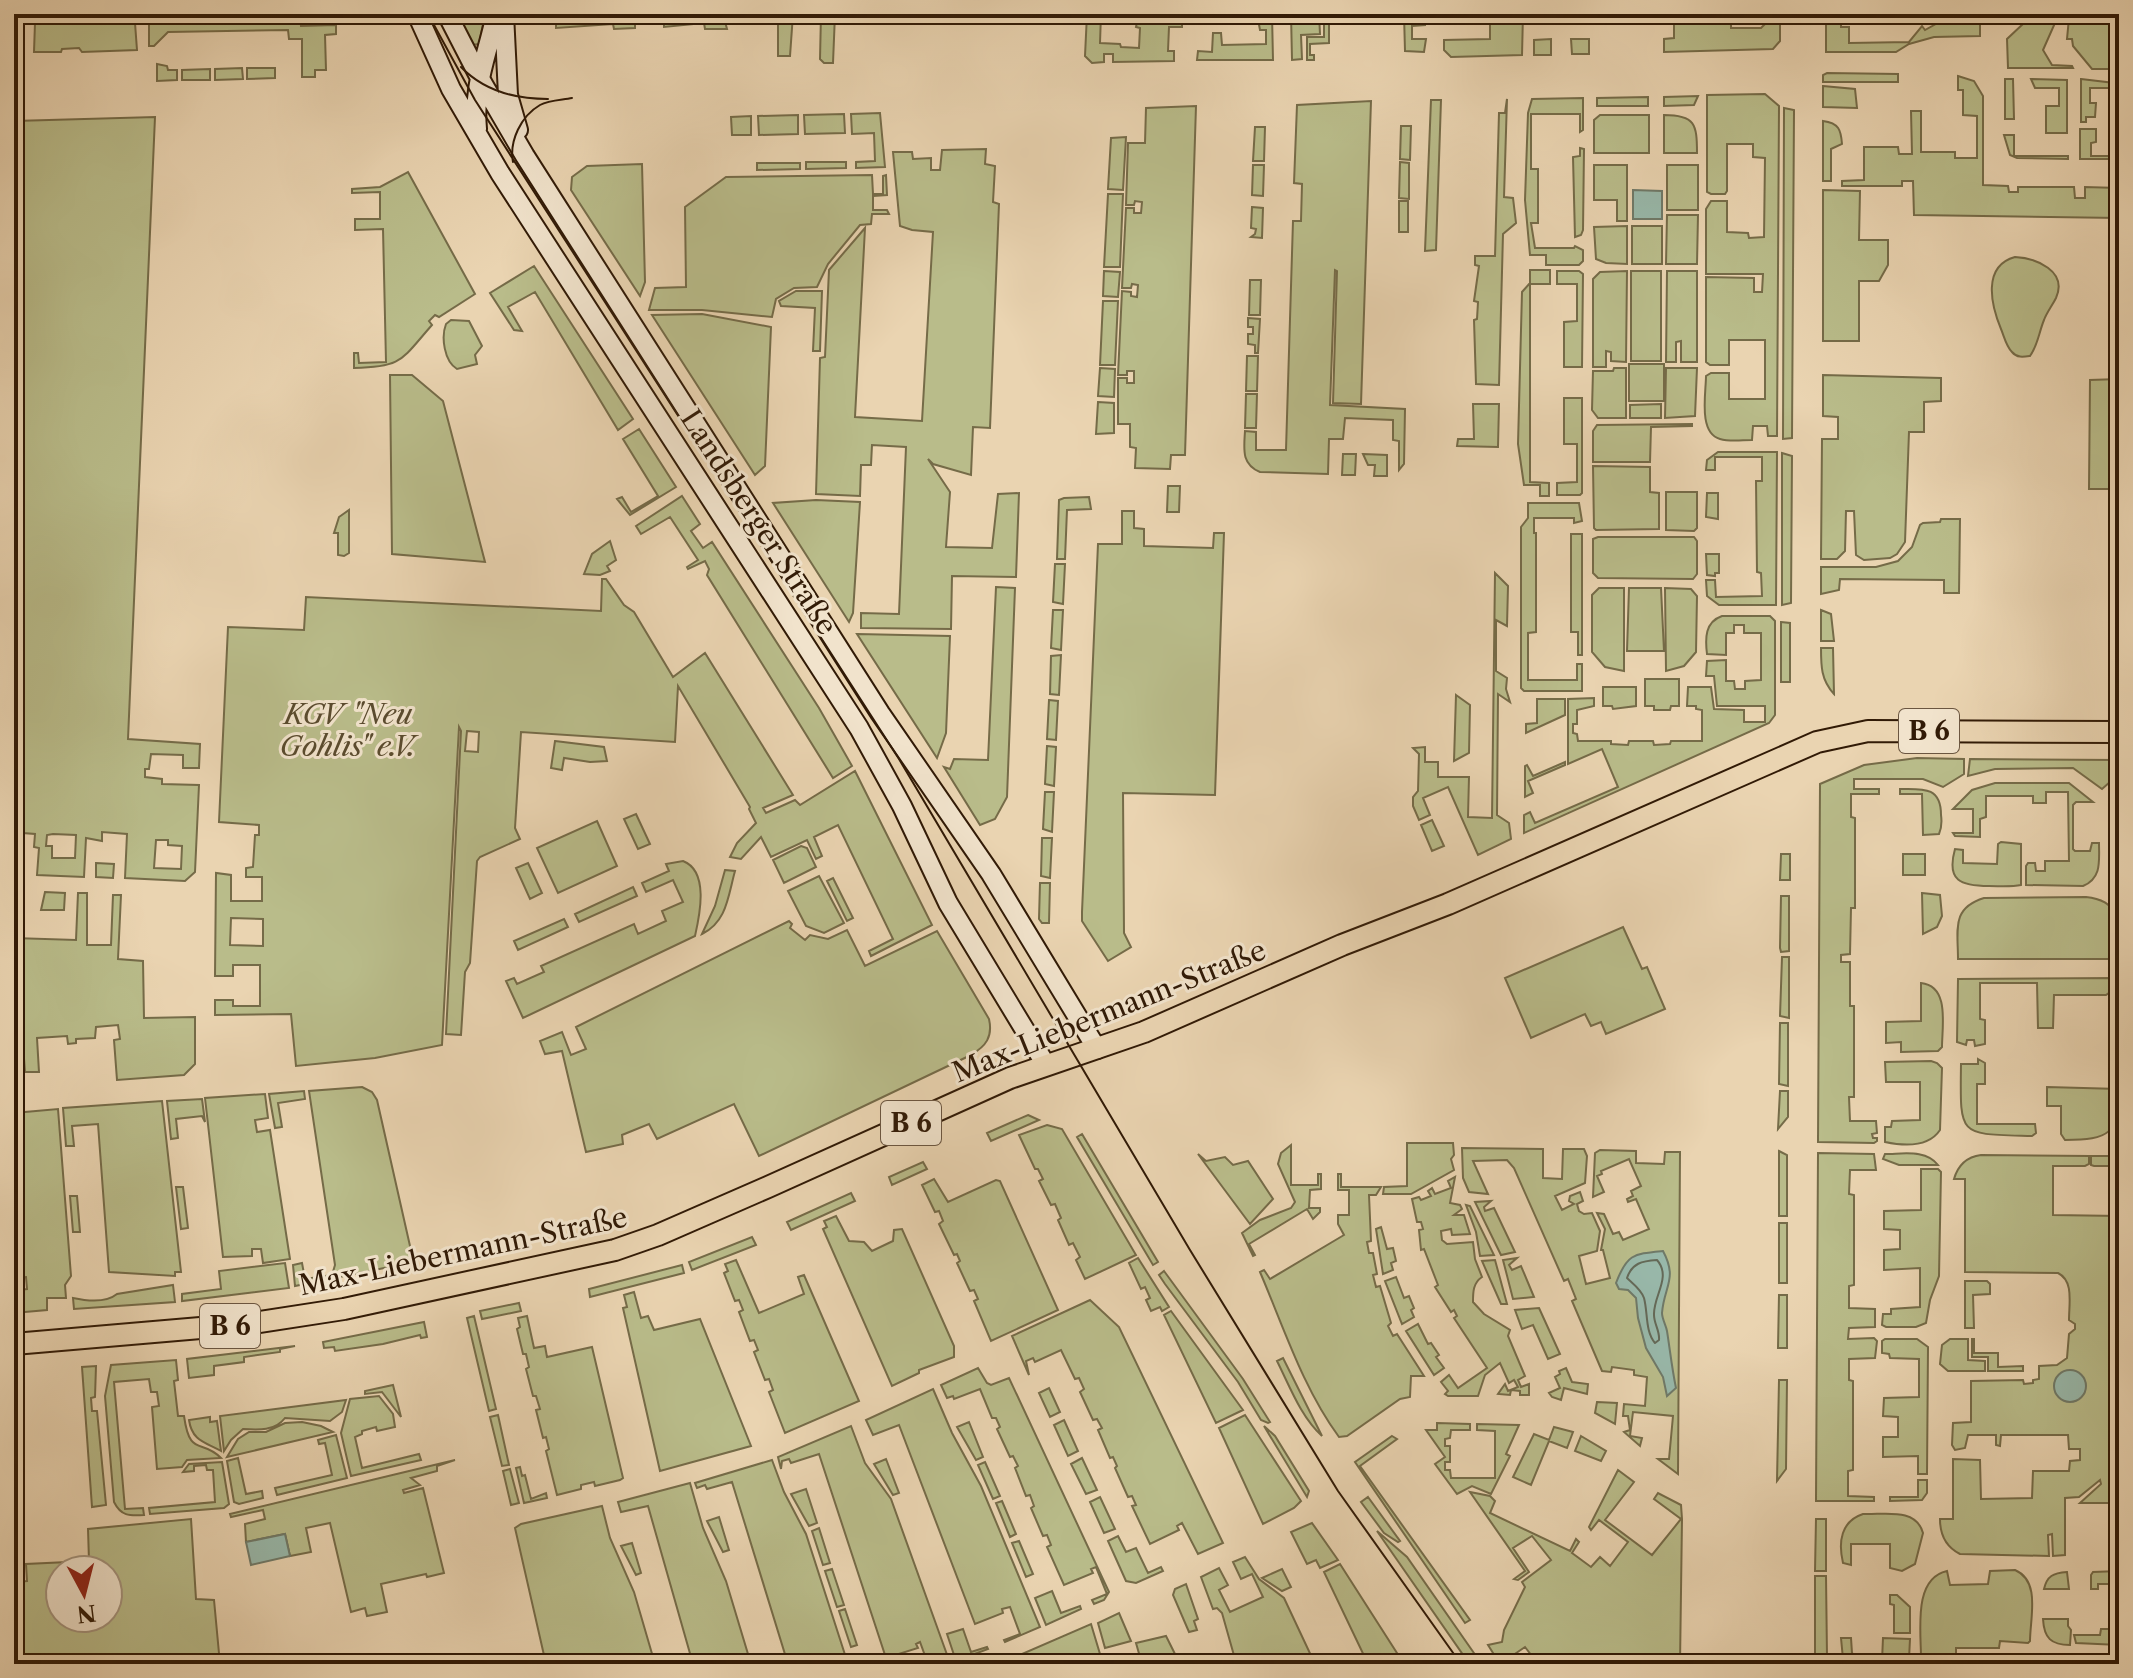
<svg xmlns="http://www.w3.org/2000/svg" width="2133" height="1678" font-family="'Libre Caslon Text',serif">
<rect width="100%" height="100%" fill="#ead4b1"/>
<filter id="stains"><feTurbulence type="fractalNoise" baseFrequency=".0025" numOctaves="4"/><feColorMatrix values="0 0 0 0 .2 0 0 0 0 .09 0 0 0 0 .02 0 0 0 .5 -.17"/></filter>
<radialGradient id="worn" r=".72"><stop offset=".6" stop-color="#630" stop-opacity="0"/><stop offset="1" stop-color="#630" stop-opacity=".3"/></radialGradient>
<path fill="#b9bc8a" stroke="#756b48" stroke-width="2" fill-rule="evenodd" d="M44,14L129,18V23H135L137,50L82,52L79,48L62,49L61,52H34L35,23H43Z
M149,14H300L301,26L336,25V34L325,35L326,70H315V77H302V39H289L288,30L168,32L154,46H149Z
M456,14H485L479,44L472,45Z
M556,14H635V28L614,29L613,24L556,28Z
M660,14H723L727,29H705L704,23L664,27V20L660,19Z
M778,14H793L790,56H778Z
M821,14H835L833,63H824L820,59Z
M1087,14H1101L1100,43L1120,44L1121,47L1139,48L1140,28L1136,27L1137,22L1182,23V27H1169L1168,51H1174V61L1113,62V54H1104V62L1092,63L1085,56Z
M1257,14H1272L1273,60H1197L1198,51L1212,52L1213,33H1221L1222,45L1266,44V30H1260Z
M1291,14H1319L1320,34L1301,35L1302,59L1292,60Z
M1324,14H1329V43L1310,44V55H1314V60H1307V37H1324Z
M1404,14H1425V25L1412,26V39H1426L1424,52L1405,51Z
M1490,14H1523L1522,55L1451,57L1444,50V40L1490,39Z
M1674,14H1731V28H1761L1765,24V14H1780V41L1773,49L1664,52V39L1674,38Z
M1826,14H1841V27H1849V43L1909,42L1922,26L1925,30L1943,20L1942,14H1980V36L1934,37L1909,44L1896,52H1826Z
M2069,18H2119V69H2092L2073,46L2072,39H2067Z
M2024,23H2055L2043,50L2052,65L2072,66L2073,68H2008L2007,39Z
M1551,39V55H1534V40Z
M1571,39H1589V54H1572Z
M157,64L167,66L168,70H177V80L157,81Z
M242,68L243,79L215,80V69Z
M247,68H275V78L247,79Z
M210,69V80H182V70Z
M1827,73L1898,74V82H1823V75Z
M1958,76L1974,81L1983,96V185L2008,186L2009,192H2018V187H2074L2075,198H2085V187L2119,188V218L1914,215L1913,181H1902V186H1842V181L1864,180V147H1898L1899,154H1912L1911,111H1921V152H1955V158H1977V116L1963,115V90H1958Z
M2005,79H2013L2014,119H2005Z
M2031,79L2067,80V133H2046V106H2059V88H2035Z
M2081,79L2115,83L2114,80L2119,79V88H2090V103H2096L2095,117H2086V122H2081Z
M1823,86L1855,89L1857,108L1823,107Z
M1765,94L1779,106L1777,436H1768L1767,426H1753L1752,440C1742,440 1730,442 1720,439C1698,433 1706,393 1706,376L1711,373H1729V399H1765V340H1729V365H1710L1706,362V277L1754,278V292H1762L1763,274H1706V209L1711,201H1727V232L1748,233L1749,238L1764,237L1765,158L1753,157V144H1727V191L1725,194H1711L1707,192V95Z
M1698,96L1694,105L1664,106V97Z
M1648,97V106H1597V98Z
M1583,98V130L1580,132V114H1531V169H1538V223H1531L1535,248H1574L1575,246L1583,250V261L1579,265H1546V255H1530L1525,200L1528,113L1532,99Z
M1507,99L1504,197L1513,198L1516,223L1503,234L1499,385L1476,384L1474,320L1477,319L1478,302L1474,301L1479,266L1475,265V256H1495L1499,113H1505Z
M1431,100H1441L1436,250L1425,251Z
M1371,101L1361,404L1333,403L1337,271L1335,270L1330,405L1405,409L1404,464L1399,470V441L1393,440V420L1345,418L1343,439H1329L1328,474L1260,472C1241,464 1244,449 1245,431L1256,432V450H1286L1293,221H1301L1302,184L1294,183L1297,105Z
M1196,106L1185,455H1171L1170,469L1135,468L1136,448L1130,447V424H1118V378H1127V383H1134V371H1127V375H1118L1122,291L1131,292V296L1137,297L1138,285L1132,284L1131,288H1122L1126,208H1134V213H1141L1142,202L1135,201L1134,205H1126L1128,143H1145L1146,108Z
M1784,108L1794,110L1792,438L1783,439Z
M880,113L885,167L856,168V162L875,161L874,133L852,134L851,114Z
M844,114L845,133L805,134L804,115Z
M798,115V134L759,135L758,116Z
M1600,115H1649V153H1594V120Z
M1664,115C1695,115 1697,124 1697,153H1664Z
M751,116V135H732L731,117Z
M155,117L128,739L200,744L199,768H183V755L151,754L149,769H145V777L162,779V784L199,785L195,872L185,881L125,878L127,834L102,832V841L86,838L84,877L37,875L39,848L34,847L35,834L23,833V823H14V121ZM53,834L76,835L75,858H52V846H46L47,835ZM156,840H168V845L182,846L181,869L154,868Z
M1823,121C1839,123 1841,130 1842,144L1831,149V181H1823Z
M1401,126H1411L1410,160L1400,159Z
M1255,127H1265L1264,161H1253Z
M2080,129H2096V142L2091,143V156H2119V159H2080Z
M2004,135H2014V156H2068V159L2017,158L2010,155Z
M1126,137L1123,190L1108,189L1111,138Z
M1580,148L1584,149L1583,230L1581,235L1575,237L1573,157L1580,156Z
M986,149L985,164L995,166L993,202L999,204L990,428L973,427L971,475L933,464L928,459L950,492L946,547L992,548L998,494L1019,493L1016,577L952,576L951,629L861,628V613L899,614L906,447L872,445L871,465H861L860,496L816,494L820,358L825,357L829,270L865,228L855,417L922,421L933,232L912,230L900,226L893,152H912L913,159L931,158V170H940L942,150Z
M806,162H846V168L806,169Z
M1400,162L1409,163V199L1399,198Z
M757,163H800V169L757,170Z
M642,164L645,282L640,296L571,190L572,177L587,166Z
M1253,165H1264L1263,196L1252,195Z
M1594,165H1627V221H1617V200H1594Z
M1667,165H1698V210H1667Z
M408,172L475,294L439,317L435,315L429,321L432,325C401,360 403,367 354,368V353H358L359,363L386,362L383,229L355,230V219H380V192L352,193V189L380,187Z
M872,175L873,194H883V176L886,175L887,195L873,196V210H887L889,214H872L871,224L860,225L828,264L817,287L794,288L776,299L772,317L702,310H649L655,288L686,287L685,207L726,177Z
M1823,190L1860,191L1859,240H1888V265L1879,281H1859V341H1823Z
M1108,194H1123L1120,267H1104Z
M1399,201H1408V232H1399Z
M1252,207L1263,208L1262,238L1251,237L1255,234L1256,229L1251,228Z
M1667,215H1698L1697,264H1666Z
M1627,226V264L1606,263L1596,259L1594,227Z
M1632,226H1662V264H1632Z
M2015,257C2036,258 2068,271 2056,298C2052,306 2047,312 2044,320C2039,332 2038,345 2030,356C2023,357 2017,358 2012,352C2006,346 2004,336 2001,329C1991,305 1982,266 2015,257Z
M534,266L633,419L618,430L535,292L508,307L522,331L514,330L490,293Z
M1530,270H1550V284H1530V482L1549,483V496H1540V485H1524L1518,444L1522,292L1530,283Z
M1104,271L1120,272L1118,297L1103,296Z
M1557,271H1579L1583,274L1582,367H1564V322L1577,321V284H1557Z
M1627,271L1626,362L1611,361V352L1606,351V367H1593V279L1600,272Z
M1631,271H1661V361H1631Z
M1667,271H1697V362H1681V341L1676,342V362H1666Z
M1250,280H1261L1260,315H1249Z
M796,291H822L820,351H813L815,308L781,306L779,301Z
M1103,301H1118L1115,365H1100Z
M702,314L771,327L765,466L755,475L652,315Z
M1248,318L1260,319L1258,353H1255V345L1248,344V334H1253V327H1248Z
M451,320L469,321L482,346L475,355L477,364L457,369C444,361 441,337 446,324Z
M1247,356H1258L1257,391H1246Z
M1629,364H1664V401H1629Z
M1100,368L1115,369L1114,397L1098,396Z
M1614,368H1626V418H1598L1592,410L1593,371H1613Z
M1666,368H1697L1695,416L1665,418Z
M390,375H412L443,401L485,562L392,554Z
M1823,375L1941,378V401L1924,402V432H1909L1905,542L1897,554L1890,558L1864,560L1856,555L1854,511H1846L1845,551L1837,559H1821L1822,439H1838V417L1823,416Z
M2119,379V489H2089L2090,380Z
M1246,394H1257L1256,428H1245Z
M1564,398H1582V493L1580,495H1557V483L1577,482V444H1564Z
M1098,402L1114,403V433L1096,434Z
M1473,404H1499L1498,447L1457,446L1458,439H1474Z
M1661,404V418H1630V405Z
M1692,424V426L1651,427L1650,462H1593V431L1597,425Z
M639,429L676,487L630,515L617,499L622,497L631,512L658,496L623,439Z
M1718,452H1777L1776,605H1719L1707,596L1706,580H1715L1716,597L1762,596L1761,573L1757,572L1756,481H1762V457H1715V470H1706L1707,460Z
M1782,453L1792,456L1791,603L1782,605Z
M1343,454H1356L1355,475H1342Z
M1363,454L1387,455V476H1374L1375,465H1368Z
M1593,466L1650,467V492L1659,493V529L1596,530L1594,528Z
M1168,486H1180L1179,512H1167Z
M1666,492H1697V528L1694,531L1666,530Z
M1707,493H1718V519L1706,517Z
M682,496L700,524L691,531L703,548L712,542L819,708L852,766L833,778L707,575L709,569L705,561L688,569L687,567L698,560L670,517L641,534L636,526Z
M1089,497L1091,509L1067,510L1065,559H1057L1059,500L1064,498Z
M816,500L860,502L853,613L849,622L773,503Z
M1528,503H1579L1582,521L1574,523V518H1534V533H1536V632L1528,633V680H1577V664H1582V691H1524L1521,688V527L1528,518Z
M349,510V553L344,556L338,555V533H334L339,517Z
M1122,511H1134V528L1144,529V546L1213,548L1214,533H1224L1215,795L1123,793L1124,933L1131,947L1108,961L1082,921V912L1098,544H1122Z
M1941,519H1960L1959,593H1944V580L1840,579L1839,590L1821,594V567H1876L1898,561L1912,547L1920,525L1923,523L1940,522Z
M1571,534H1582V655H1578V632H1571Z
M1598,537H1694L1697,541V574L1693,579L1598,578L1593,573V539Z
M610,541L616,560L607,566L610,571L600,575L584,574L592,554Z
M1706,554H1719V573H1715V576L1707,575Z
M1055,564H1065L1063,604L1053,602Z
M1495,573L1508,586L1507,626L1496,620V671L1507,678L1506,689L1510,702L1498,694L1497,815L1509,823L1511,839L1478,855L1448,787L1423,798L1430,815L1419,820L1413,806V797L1418,791L1419,754L1413,748L1425,747V762H1438V777H1469L1468,817L1492,818Z
M602,579H606L624,605L634,612L673,677L705,653L793,795L763,808L766,813L795,800L800,805L855,771L932,925L871,956L869,951L893,939L838,825L814,837L822,856L816,859L807,840L771,857L761,837L741,859L730,857L737,843L756,823L749,809L750,807L678,686L675,742L521,732L515,828L520,839L480,857L477,861L470,963L465,972L461,1035L446,1034L461,731L459,727L442,1045L375,1058L296,1066L291,1014L215,1015V1000H233V1006H260V965H233V976H215L216,873L231,875V901H262V877H246V868L253,867L255,835H259V825L219,822L228,627L304,630L306,597L601,611ZM467,731L479,732L478,752L465,751ZM231,918L263,919V946L230,945Z
M996,587L1015,588L1007,797L995,819L980,825L944,767L950,769L954,759L988,760Z
M1599,588H1624V671L1605,667L1592,652V595Z
M1629,588H1661L1664,651H1627Z
M1665,588L1691,589L1697,596L1696,652L1684,666L1666,671Z
M1053,610H1063L1061,650L1051,648Z
M1821,610L1831,614L1834,641H1821Z
M1722,616H1770L1775,621V715L1769,723L1524,833V815L1530,812L1535,823L1618,787L1602,749L1568,764V699L1594,698V706L1577,710V724H1573V733L1577,734L1578,741H1611V744L1628,745L1629,741H1653L1654,745L1670,744L1671,741H1702V710L1696,709V706H1687L1688,687H1711L1714,709L1744,710V722H1765V706H1717L1714,676H1706L1707,661L1726,660V681H1734L1735,689H1745V681L1761,680V633H1744V625H1734V633H1726V655L1707,654C1705,638 1705,622 1722,616Z
M1781,622L1790,623V682H1781Z
M857,634L950,636L946,733L937,758Z
M1821,648H1833L1834,694C1821,680 1821,666 1821,648Z
M1061,655L1059,695L1050,694L1051,656Z
M1645,679H1679V706H1671L1670,710H1654V706H1645Z
M1603,687H1636V706L1613,709L1612,706H1603Z
M1456,695L1470,705L1469,753L1454,761Z
M1537,699H1565V715L1526,733V724L1537,723Z
M1049,700L1058,701L1056,740L1047,739Z
M555,741L604,747L607,761L590,762L564,758L562,770L551,768Z
M1047,746L1056,747L1054,786L1045,784Z
M1917,758L1964,759V774L1943,787L1923,779H1854V789H1879V794H1851V817L1855,818V908H1851L1850,954L1841,955V962H1850V1006H1854V1097H1849L1850,1121H1876L1877,1133L1872,1134L1873,1138H1877V1141L1874,1143L1818,1142L1820,784L1864,765Z
M1970,759L2119,760V774L2102,789L2073,768L1995,769L1968,776Z
M1565,762V765L1528,781L1533,793L1525,797V766L1527,765L1533,776Z
M1995,783H2069L2093,802H2076L2073,805V849L2075,851H2090L2092,843H2099C2099,861 2102,878 2083,886L2026,885V866L2028,863H2035L2036,871H2045V861H2069L2068,792H2046V803H2033V796H1986V817L1980,819V837L1955,836L1953,833H1973V809H1953L1972,790Z
M1900,789C1922,789 1941,786 1941,815C1942,822 1942,827 1939,834L1923,835L1922,794H1900Z
M1045,792H1054L1052,832L1043,829Z
M636,814L650,844L638,849L624,819Z
M1432,820L1444,846L1432,851L1421,825Z
M597,821L617,866L558,893L537,848Z
M1042,838H1052L1050,878L1041,876Z
M2001,842L2021,844V885C2011,887 2000,886 1989,886C1961,886 1946,881 1955,849L1963,850V863L1997,864L1998,844Z
M801,846L807,848L816,867L784,883L773,860Z
M1781,854H1790V880H1780Z
M1903,854H1925V875H1903Z
M683,861C709,871 700,914 695,936L523,1018L506,981L514,978L517,984L544,972L541,966L634,924L638,934L666,921L662,911L683,902L673,880L646,892L642,883L669,871L666,864Z
M96,863L114,864L113,878L96,877Z
M528,863L542,893L530,899L516,868Z
M725,870L735,871C728,896 727,922 702,934L715,906Z
M819,876L844,923L824,933L806,926L788,891Z
M833,878L853,918L847,921L827,881Z
M1040,883H1050L1049,923H1042L1039,919Z
M633,887L637,896L579,922L575,914Z
M45,892L65,893L64,910H41Z
M78,893H87V945H111L113,895H121L118,959L143,961L144,1018L195,1017V1064L184,1075L117,1080L114,1040L120,1039L118,1025L96,1027L95,1038L76,1039V1043L68,1044L67,1036L37,1038L39,1072H25L22,1032H14V938L76,940Z
M1922,893L1940,895L1942,916L1937,927L1923,934Z
M1781,896H1789V951L1781,952L1780,948Z
M2086,897C2124,901 2119,927 2119,957L2115,959H1958C1958,930 1951,908 1984,898Z
M564,919L568,927L518,950L514,941Z
M789,921L792,924L790,928L805,940L810,935L828,939L847,930L865,966L937,931L989,1019C993,1037 986,1046 971,1055L759,1156L734,1104L657,1139L649,1124L622,1135L623,1144L586,1152L562,1051L545,1054L540,1041L562,1032L571,1055L586,1049L576,1027Z
M1623,927L1642,969L1647,967L1665,1009L1606,1034L1601,1022L1591,1026L1585,1014L1531,1038L1505,978Z
M1782,957H1789V1018L1780,1016Z
M2115,978L2117,987L2106,995H2054L2053,1028H2038L2037,983H1980V1019L1985,1020V1044L1975,1046L1974,1040H1967L1966,1045L1957,1042L1958,979Z
M1921,983C1950,986 1942,1026 1942,1047L1938,1051L1901,1052V1042L1886,1043V1022L1921,1021Z
M1780,1023H1788V1086L1779,1084Z
M1978,1059L1985,1063V1084H1977V1124H2035L2036,1133L2032,1136C1958,1134 1960,1138 1961,1064H1978Z
M1931,1061L1937,1063L1942,1068L1940,1130C1928,1148 1904,1146 1885,1142V1127H1891L1892,1121L1920,1120V1082H1886L1885,1062Z
M362,1087L372,1092L377,1100L410,1246L411,1259L404,1264L295,1286L293,1265L302,1263L305,1279L332,1275L335,1265L309,1091Z
M2047,1087L2119,1089C2119,1134 2109,1140 2065,1140L2061,1134V1106H2047Z
M304,1091L305,1099L278,1103L282,1127L275,1128L269,1094Z
M1780,1091H1788V1117L1778,1129Z
M265,1094L268,1118L255,1120L257,1132L270,1130L290,1259L263,1263L261,1249H252V1256L223,1257L205,1098Z
M202,1099L205,1122L202,1116L176,1119L178,1138L171,1139L167,1101Z
M162,1101L181,1272H175V1276L109,1272L98,1124L72,1126L74,1146H66L63,1108Z
M58,1109L71,1276L65,1285L66,1298H47V1310L14,1313V1301L19,1299L18,1290L27,1289L26,1277L14,1278V1253L24,1252L23,1240H14V1218L21,1216L20,1202H14V1179L18,1178L17,1167L14,1166V1113Z
M1028,1115L1039,1120L991,1141L987,1133Z
M1047,1125L1062,1129L1136,1255L1085,1279L1076,1260L1080,1257L1073,1243L1069,1245L1058,1220L1061,1218L1055,1204L1051,1205L1039,1181L1043,1179L1038,1169H1035L1019,1135Z
M1082,1134L1158,1262L1153,1265L1077,1137Z
M1407,1143H1453L1454,1155L1451,1159L1454,1170L1411,1194H1383L1384,1187L1407,1186Z
M1291,1145V1185H1318V1174H1321V1189L1310,1190L1309,1208H1320V1212L1313,1219L1307,1209L1249,1244L1255,1255L1253,1256L1242,1233L1260,1220L1291,1208L1295,1202L1278,1164L1281,1153Z
M1462,1148L1543,1149V1178L1562,1179L1563,1149H1584L1587,1156L1585,1183L1555,1196L1562,1210L1574,1204L1569,1201L1570,1196L1580,1192L1583,1201L1577,1204L1579,1211L1584,1214L1592,1213L1600,1231L1597,1251L1579,1256L1586,1284L1610,1278L1603,1250H1601L1605,1229L1597,1213L1604,1214L1613,1234L1619,1232L1623,1240L1649,1229L1636,1199L1628,1202L1627,1199L1633,1196L1631,1191L1641,1186L1629,1159L1601,1171L1602,1174L1597,1176L1604,1192L1593,1197L1595,1153L1600,1150L1636,1151V1163L1664,1164L1665,1152H1680L1678,1474L1658,1459H1669L1673,1416L1633,1412L1630,1436L1642,1438L1640,1446L1624,1432L1630,1430L1628,1416H1623L1624,1404L1645,1406L1647,1377L1634,1375V1370L1612,1367L1611,1372L1602,1371L1572,1301L1576,1299L1568,1279L1564,1281L1514,1168L1507,1160L1473,1161L1488,1194L1469,1192L1463,1178Z
M1779,1151L1787,1155V1216H1779Z
M1818,1153L1874,1154L1876,1170H1850L1849,1194L1854,1195V1285L1849,1286V1308L1875,1309V1327L1849,1328L1848,1339L1874,1338L1877,1341L1875,1358L1849,1359V1380L1853,1381V1470L1848,1471V1496L1874,1497V1501H1816Z
M1198,1154L1206,1161L1225,1157L1233,1165L1248,1161L1273,1199L1250,1224Z
M1885,1154C1903,1154 1926,1149 1938,1165H1899L1883,1159Z
M1981,1155L2089,1156V1164L2085,1166H2053V1215L2119,1216V1503H2080L2101,1484L2100,1480L2079,1497L2065,1498V1555L2053,1556L2052,1534L2048,1535L2049,1556L1960,1554C1946,1547 1940,1535 1940,1519H1953V1459L1980,1460L1981,1499L2032,1498L2033,1471H2069L2070,1461L2080,1460V1449H2069L2068,1435H2001L2000,1446L1996,1445V1435H1968L1965,1448L1955,1450L1952,1445L1953,1423L1971,1422V1381L2023,1380L2024,1384L2033,1383V1380L2039,1379V1366L2057,1365L2067,1358L2069,1334L2075,1329V1324L2069,1320C2069,1303 2074,1281 2058,1273L1965,1272V1179H1954C1958,1165 1966,1157 1981,1155Z
M2091,1156H2119V1166H2094L2091,1165Z
M923,1162L927,1169L892,1185L889,1177Z
M1921,1169H1938L1941,1172L1939,1276L1930,1300L1926,1323L1916,1327H1886L1882,1325L1883,1314H1891V1309L1920,1307V1268L1884,1270V1250L1900,1249V1230L1884,1229V1211L1921,1210Z
M1338,1174H1341V1187H1381L1376,1195H1369L1371,1241L1367,1242L1369,1253H1373L1377,1274L1373,1275L1376,1287L1380,1286L1391,1323L1388,1326L1393,1336L1397,1334L1424,1376H1411L1410,1397L1400,1399L1347,1436L1339,1437C1303,1388 1284,1328 1260,1272L1264,1270L1270,1279L1344,1235L1338,1224V1215H1349V1190H1338Z
M1455,1177L1450,1203L1460,1205L1462,1209L1454,1215H1464L1470,1234L1452,1235L1451,1229L1441,1231L1442,1240L1447,1244L1473,1242L1475,1259L1482,1277C1473,1283 1473,1292 1473,1302L1484,1314L1510,1330L1508,1336L1525,1376L1518,1380L1521,1387L1529,1384V1395H1520V1391L1511,1390L1510,1395L1498,1394L1505,1384L1508,1391L1518,1387L1514,1380L1509,1383L1500,1363L1485,1375L1478,1396H1448L1445,1394L1448,1391L1441,1382L1449,1375L1458,1388L1487,1368L1454,1318L1457,1316L1454,1310L1451,1312L1435,1287L1438,1285L1424,1249L1421,1250L1419,1230L1423,1229L1421,1222H1417L1412,1199L1419,1197L1421,1200L1431,1196L1428,1191L1432,1188L1435,1194L1451,1188L1448,1181Z
M934,1179L948,1202L996,1180L1000,1181L1058,1310L991,1341L974,1301L978,1299L974,1290L970,1291L957,1263L960,1261L957,1254L954,1255L939,1224L943,1221L939,1211L935,1212L922,1185Z
M176,1187H183L188,1228L181,1229Z
M851,1193L855,1201L791,1230L787,1222Z
M70,1196H77L80,1232H73Z
M1491,1201L1484,1207L1485,1211L1494,1208L1515,1252L1501,1255L1475,1202Z
M1466,1205L1470,1206L1494,1255L1480,1256L1476,1232Z
M836,1216L849,1241L864,1242L872,1251L893,1241L894,1230L902,1229L954,1346V1357L919,1370V1373L892,1386L823,1229L827,1227L824,1221Z
M1779,1223H1787V1283H1779Z
M1381,1227L1387,1249L1393,1248L1396,1261L1391,1263L1393,1270L1383,1274L1376,1229Z
M752,1237L756,1245L692,1270L689,1262Z
M1138,1258L1169,1307L1162,1311L1160,1307L1151,1311L1146,1300L1150,1298L1145,1287L1141,1289L1129,1263Z
M1517,1258L1509,1265L1512,1270L1521,1266L1534,1297L1513,1299L1503,1260Z
M736,1260L759,1313L804,1294L798,1277L804,1275L859,1401L785,1433L769,1392L773,1390L769,1379L765,1380L754,1352L758,1350L754,1340L750,1341L739,1312L743,1310L739,1300L735,1301L724,1273L728,1271L725,1264Z
M1495,1260L1507,1304H1501L1482,1261Z
M285,1263L289,1288L182,1301V1294L221,1289L219,1271Z
M682,1265L684,1273L590,1297L589,1289Z
M1164,1271L1243,1379L1270,1422L1268,1423L1261,1420L1238,1382L1165,1284L1159,1275Z
M1396,1277L1404,1298L1409,1296L1414,1308L1411,1310L1414,1317L1402,1324L1385,1281Z
M1965,1281H1987L1990,1284V1294L1973,1295L1974,1328H1965Z
M173,1285L175,1302L74,1309L73,1298C87,1301 106,1303 117,1294Z
M634,1292L641,1318L648,1316L654,1330L700,1319L751,1446L660,1471L623,1308L627,1307L624,1295Z
M1779,1295H1787V1348H1778Z
M1090,1300L1119,1327L1223,1543L1198,1554L1182,1523L1177,1526L1179,1530L1150,1544L1132,1506L1136,1505L1132,1496L1128,1497L1115,1468L1117,1466L1113,1457L1110,1458L1098,1430L1102,1428L1097,1419L1093,1420L1080,1392L1084,1389L1079,1378L1075,1379L1061,1350L1035,1362L1033,1358L1026,1361L1029,1375L1012,1336Z
M519,1303L521,1311L482,1319L480,1311Z
M1539,1308L1560,1354L1548,1359L1533,1325L1522,1329L1515,1310Z
M1171,1311L1243,1410L1216,1423L1164,1315Z
M474,1316L496,1409L489,1411L467,1318Z
M527,1316L534,1348L545,1346L547,1357L592,1347L623,1478L620,1480L595,1486L594,1482L581,1485V1489L557,1495L546,1451L549,1449L546,1437L543,1438L536,1410L540,1409L536,1396H533L526,1369L529,1367L526,1354H523L517,1329L520,1327L518,1318Z
M424,1322L427,1337L421,1338L420,1335L383,1344L335,1351L334,1347L324,1348L323,1342Z
M1418,1324L1428,1344L1431,1343L1439,1355L1436,1357L1444,1368L1434,1375L1406,1331Z
M1885,1339H1917L1928,1347L1927,1474H1918V1456L1883,1457V1437H1898V1417L1883,1416L1884,1398L1919,1397V1359L1890,1358L1889,1354L1882,1353V1341Z
M1950,1339H1968V1360L1985,1361V1371H1948L1940,1364L1942,1345Z
M1972,1339H1974V1353H1998V1367L2023,1366V1371H1988V1357H1972Z
M295,1346L280,1349V1352L244,1357V1362L214,1366V1375L189,1378L187,1359Z
M1283,1358L1322,1436C1301,1417 1290,1387 1277,1361Z
M176,1360L178,1380L174,1381L178,1416H184C190,1458 201,1438 221,1458L187,1460L182,1467L157,1469L152,1407L159,1406L157,1392H151L149,1379L114,1382L125,1509L143,1508L144,1515C129,1516 121,1516 114,1502L105,1396L111,1365Z
M96,1366L95,1397L91,1398L92,1411H97L106,1505L92,1507L82,1367Z
M978,1368L987,1383L991,1385L1009,1378L1109,1592L1104,1600L1094,1604L1092,1600L1107,1594L1096,1567L1091,1569L1093,1573L1064,1585L1047,1547L1051,1545L1047,1535L1043,1536L1031,1508L1034,1506L1030,1495L1026,1496L1015,1468L1018,1466L1013,1456L1010,1457L997,1429L1000,1427L996,1418H992L980,1389L954,1399L953,1396L947,1398L941,1385Z
M1566,1368L1572,1382L1588,1384L1587,1394L1564,1388L1561,1400L1552,1397L1549,1393L1560,1388L1555,1377L1560,1374L1559,1371Z
M1779,1380H1787L1786,1469L1777,1481Z
M393,1385L401,1417L382,1392L365,1394V1391Z
M1049,1388L1060,1412L1050,1417L1039,1393Z
M933,1389L952,1433L981,1486L1040,1627L1005,1642L1004,1640L1020,1634L1010,1607L1002,1609L1003,1613L975,1624L899,1425L873,1435L866,1420Z
M379,1396L393,1414L395,1427L377,1431L376,1427L362,1431V1434L355,1437L362,1468L419,1454L421,1460L351,1476L341,1433L350,1399Z
M346,1400L342,1412L330,1421L285,1418C275,1431 259,1430 243,1429L231,1440L224,1451L220,1416Z
M1597,1402L1617,1403L1615,1424L1595,1413Z
M498,1415L509,1465L502,1466L490,1417Z
M1245,1415L1301,1501L1294,1508L1263,1524L1219,1428Z
M210,1417V1422L217,1421L221,1451C205,1442 192,1441 189,1420Z
M1064,1420L1078,1451L1068,1456L1054,1425Z
M302,1422L321,1426L333,1432L227,1457L238,1439L249,1432H266L285,1423Z
M969,1422L983,1457L976,1460L957,1427Z
M1437,1423L1470,1424V1430H1451L1450,1438L1445,1439V1446H1450V1462H1445V1470H1450L1451,1478H1495V1431L1477,1430V1424L1519,1425L1506,1454L1510,1456L1491,1494L1472,1486L1457,1494L1435,1464L1445,1457L1426,1430H1437Z
M851,1426L865,1463L891,1499L950,1663L928,1664L920,1642L916,1644L918,1648L886,1658L819,1454L791,1463L789,1459L782,1461L781,1469L778,1457Z
M1264,1426L1275,1436L1309,1491L1307,1497Z
M1554,1427L1573,1432L1567,1448L1549,1441L1531,1485L1513,1477L1534,1434L1549,1440Z
M336,1435L347,1478L277,1495L275,1488L332,1475L325,1443L319,1444L318,1440Z
M1392,1436L1397,1439L1360,1466L1470,1620L1465,1623L1355,1462Z
M1581,1436L1606,1451L1601,1461L1575,1451Z
M238,1458L246,1494L262,1491L263,1498L239,1504L234,1502L227,1461Z
M1082,1458L1097,1490L1086,1494L1071,1464Z
M886,1459L899,1493L893,1495L874,1464Z
M455,1460L437,1466V1471L411,1478L420,1485L403,1490L404,1493L423,1488L444,1573L427,1577L426,1574L381,1584L387,1612L367,1616L365,1608L351,1612L330,1523L306,1528L311,1552L290,1556L285,1534L246,1542L245,1524L265,1519L263,1510L231,1517L230,1514Z
M772,1460L784,1492L806,1534L848,1664H788L732,1482L707,1489L705,1485L697,1488L695,1483Z
M222,1462L229,1504L224,1508L150,1514L149,1508L215,1502L213,1470H207L206,1465L194,1466V1471L183,1472L189,1464Z
M985,1462L1000,1496L993,1499L978,1465Z
M520,1467L522,1476L525,1475L531,1499L546,1493L547,1498L524,1503L516,1468Z
M510,1469L519,1503L511,1505L503,1471Z
M1618,1470L1634,1482L1605,1520L1652,1555L1681,1519L1654,1499L1658,1493L1681,1505L1682,1519L1680,1664H1532L1535,1660L1525,1647L1500,1664L1488,1645L1502,1642L1504,1630L1525,1587L1522,1582L1551,1560L1532,1536L1513,1548L1529,1572L1518,1580L1514,1579L1525,1571L1470,1492L1490,1496L1495,1501L1490,1513L1570,1551L1576,1539L1579,1542L1572,1553L1591,1567L1600,1557L1610,1566L1628,1542L1599,1520L1591,1530L1589,1527Z
M1918,1480H1927V1493L1922,1500L1890,1501V1497H1918Z
M690,1483L703,1528L726,1581L751,1664H693L648,1506L621,1512L618,1502Z
M806,1489L817,1523L809,1526L791,1494Z
M1100,1497L1115,1529L1104,1533L1090,1502Z
M1368,1497L1400,1541L1398,1542L1384,1533L1361,1502Z
M1002,1501L1016,1534L1010,1537L996,1503Z
M602,1506L610,1538L634,1592L655,1664H546L515,1528L521,1524Z
M1863,1514C1884,1515 1916,1507 1923,1533L1915,1564L1902,1571L1890,1568V1544H1851V1565L1843,1563C1838,1542 1841,1521 1863,1514Z
M719,1517L729,1550L723,1552L707,1521Z
M191,1519L196,1599L214,1600L220,1664H14V1582L27,1581L26,1564L89,1561L88,1529ZM60,1570H108V1618H60Z
M1816,1519H1826V1571H1815Z
M1312,1523L1338,1560L1320,1568L1316,1560L1307,1564L1291,1532Z
M819,1528L830,1563L823,1565L812,1531Z
M1377,1531L1407,1557L1476,1656L1471,1660L1466,1659Z
M1118,1536L1126,1552L1136,1548L1148,1573L1161,1567L1163,1571L1136,1583L1126,1581L1108,1541Z
M1019,1541L1033,1574L1026,1577L1012,1543Z
M632,1543L641,1573L636,1575L621,1546Z
M1245,1557L1259,1579L1284,1598L1315,1664H1241L1238,1658L1235,1659L1222,1613L1217,1608L1213,1609L1201,1577L1219,1568L1228,1585L1219,1590L1230,1612L1263,1597L1252,1574L1241,1579L1233,1562Z
M1340,1564L1404,1664H1368L1324,1572Z
M832,1569L844,1605L837,1607L825,1571Z
M1282,1569L1291,1587L1282,1591L1262,1578Z
M2015,1570C2041,1581 2030,1618 2030,1641L2028,1643L2000,1641L1999,1648H1956V1664H1921C1922,1636 1911,1579 1947,1571L1950,1585L1988,1584L1990,1571Z
M2119,1571V1584H2098V1589H2091V1575L2093,1572Z
M2067,1572L2069,1589H2044C2047,1576 2053,1573 2067,1572Z
M1815,1576H1826L1827,1656L1830,1664H1815Z
M1186,1584L1198,1619L1194,1621L1197,1630L1189,1632L1173,1595L1175,1589Z
M1052,1591L1061,1613L1080,1606L1081,1609L1046,1625L1035,1598Z
M1890,1595H1897L1910,1607V1633H1894V1605L1890,1604Z
M845,1609L857,1645L851,1647L839,1611Z
M1119,1613L1131,1641L1105,1648L1098,1623Z
M2043,1619H2068V1626L2071,1630L2070,1645C2051,1645 2044,1638 2043,1619Z
M1091,1624L1103,1664H1018L1015,1657Z
M963,1629L971,1652L987,1647L988,1649L956,1661L947,1634Z
M2101,1629H2119V1645L2076,1643L2074,1635H2100Z
M1166,1636L1180,1664H1142L1136,1643Z
M1841,1638H1851L1852,1653L1859,1661H1882L1883,1638L1910,1639L1909,1659L1906,1664H1846L1843,1659Z
M2060,1659H2119V1664H2045Z"/>
<path fill="#98b8aa" stroke="#6f7968" stroke-width="2" d="M1633,190L1662,191V219H1633Z
M1663,1251C1678,1279 1664,1286 1662,1313C1662,1319 1666,1325 1667,1331C1670,1350 1672,1369 1676,1388L1667,1396L1663,1377L1646,1348L1638,1318L1636,1298L1628,1290L1619,1289L1616,1283C1627,1254 1633,1254 1663,1251Z
M2054 1386a16 16 0 1 1 32 0a16 16 0 1 1-32 0Z
M285,1534L290,1556L251,1565L246,1542Z"/>
<g fill="none" stroke-linecap="round" stroke-linejoin="round">
<path stroke="#646958" stroke-width="2" d="M1657,1260C1672,1277 1653,1296 1654,1315C1654,1324 1660,1331 1659,1340L1655,1343C1645,1331 1648,1313 1644,1298C1641,1289 1632,1283 1627,1278C1632,1263 1642,1261 1657,1260Z"/>
<defs>
<path id="secondary" d="M417,14L451,89L500,173L859,728L902,806L948,903L1046,1065
M447,14L483,84L525,156L880,713L991,874L1097,1049
M504,14L508,95L518,130
M477,129C473,84 487,57 496,14"/>
<path id="primary" d="M14,1344L247,1324L344,1309L615,1250L658,1235L768,1187L1010,1078L1144,1032L1342,945L1448,904L1817,742L1868,731L2119,732"/>
</defs>
<use href="#secondary" stroke="#311a06" stroke-width="22"/>
<use href="#primary" stroke="#311a06" stroke-width="24"/>
<use href="#secondary" stroke="#f1e3cc" stroke-width="18"/>
<use href="#primary" stroke="#ead4b1" stroke-width="20"/>
<path stroke="#311a06" stroke-width="2" d="M428,14L475,100L899,759L1190,1250L1338,1491L1461,1664
M461,67C484,91 515,99 548,99
M513,162C509,141 521,116 540,105C549,100 562,100 572,98"/>
</g>
<g text-anchor="middle" dominant-baseline="central" stroke-width="6" stroke-linejoin="round" paint-order="stroke">
<g fill="#f1e3cc" stroke="#6b5641" stroke-width="2">
<rect x="1899" y="709" width="60" height="44" rx="6"/>
<rect x="881" y="1101" width="60" height="44" rx="6"/>
<rect x="200" y="1304" width="60" height="44" rx="6"/>
</g>
<g font-size="26" font-weight="bold" fill="#311a06">
<text x="1929" y="731">B 6</text>
<text x="911" y="1123">B 6</text>
<text x="230" y="1326">B 6</text>
</g>
<g font-size="28" fill="#311a06" stroke="#f1e3cc">
<text transform="translate(759 522) rotate(57)">Landsberger Straße</text>
<text transform="translate(1109 1011) rotate(-22)">Max-Liebermann-Straße</text>
<text transform="translate(463 1251) rotate(-12)">Max-Liebermann-Straße</text>
</g>
<g font-size="28" font-style="italic" fill="#5a4b2e" stroke="#f1e3cc">
<text x="348" y="714">KGV "Neu<tspan x="348" dy="32">Gohlis" e.V.</tspan></text>
</g>
</g>
<rect width="2133" height="1678" fill="none" stroke="#ead4b1" stroke-width="48"/>
<rect x="16" y="16" width="2101" height="1646" fill="none" stroke="#311a06" stroke-width="4"/>
<rect x="24" y="24" width="2085" height="1630" fill="none" stroke="#311a06" stroke-width="2"/>
<g transform="translate(84 1594) rotate(173)"><circle r="38" fill="#f1e3cc" stroke="#a4937d" stroke-width="2"/>
<path d="M0-6L14 30L0 20L-14 30Z" fill="#8f2418"/>
<text y="-12" font-size="22" font-weight="bold" text-anchor="middle" fill="#311a06">N</text>
</g>
<rect width="100%" height="100%" filter="url(#stains)"/>
<rect width="100%" height="100%" fill="url(#worn)"/>
</svg>
